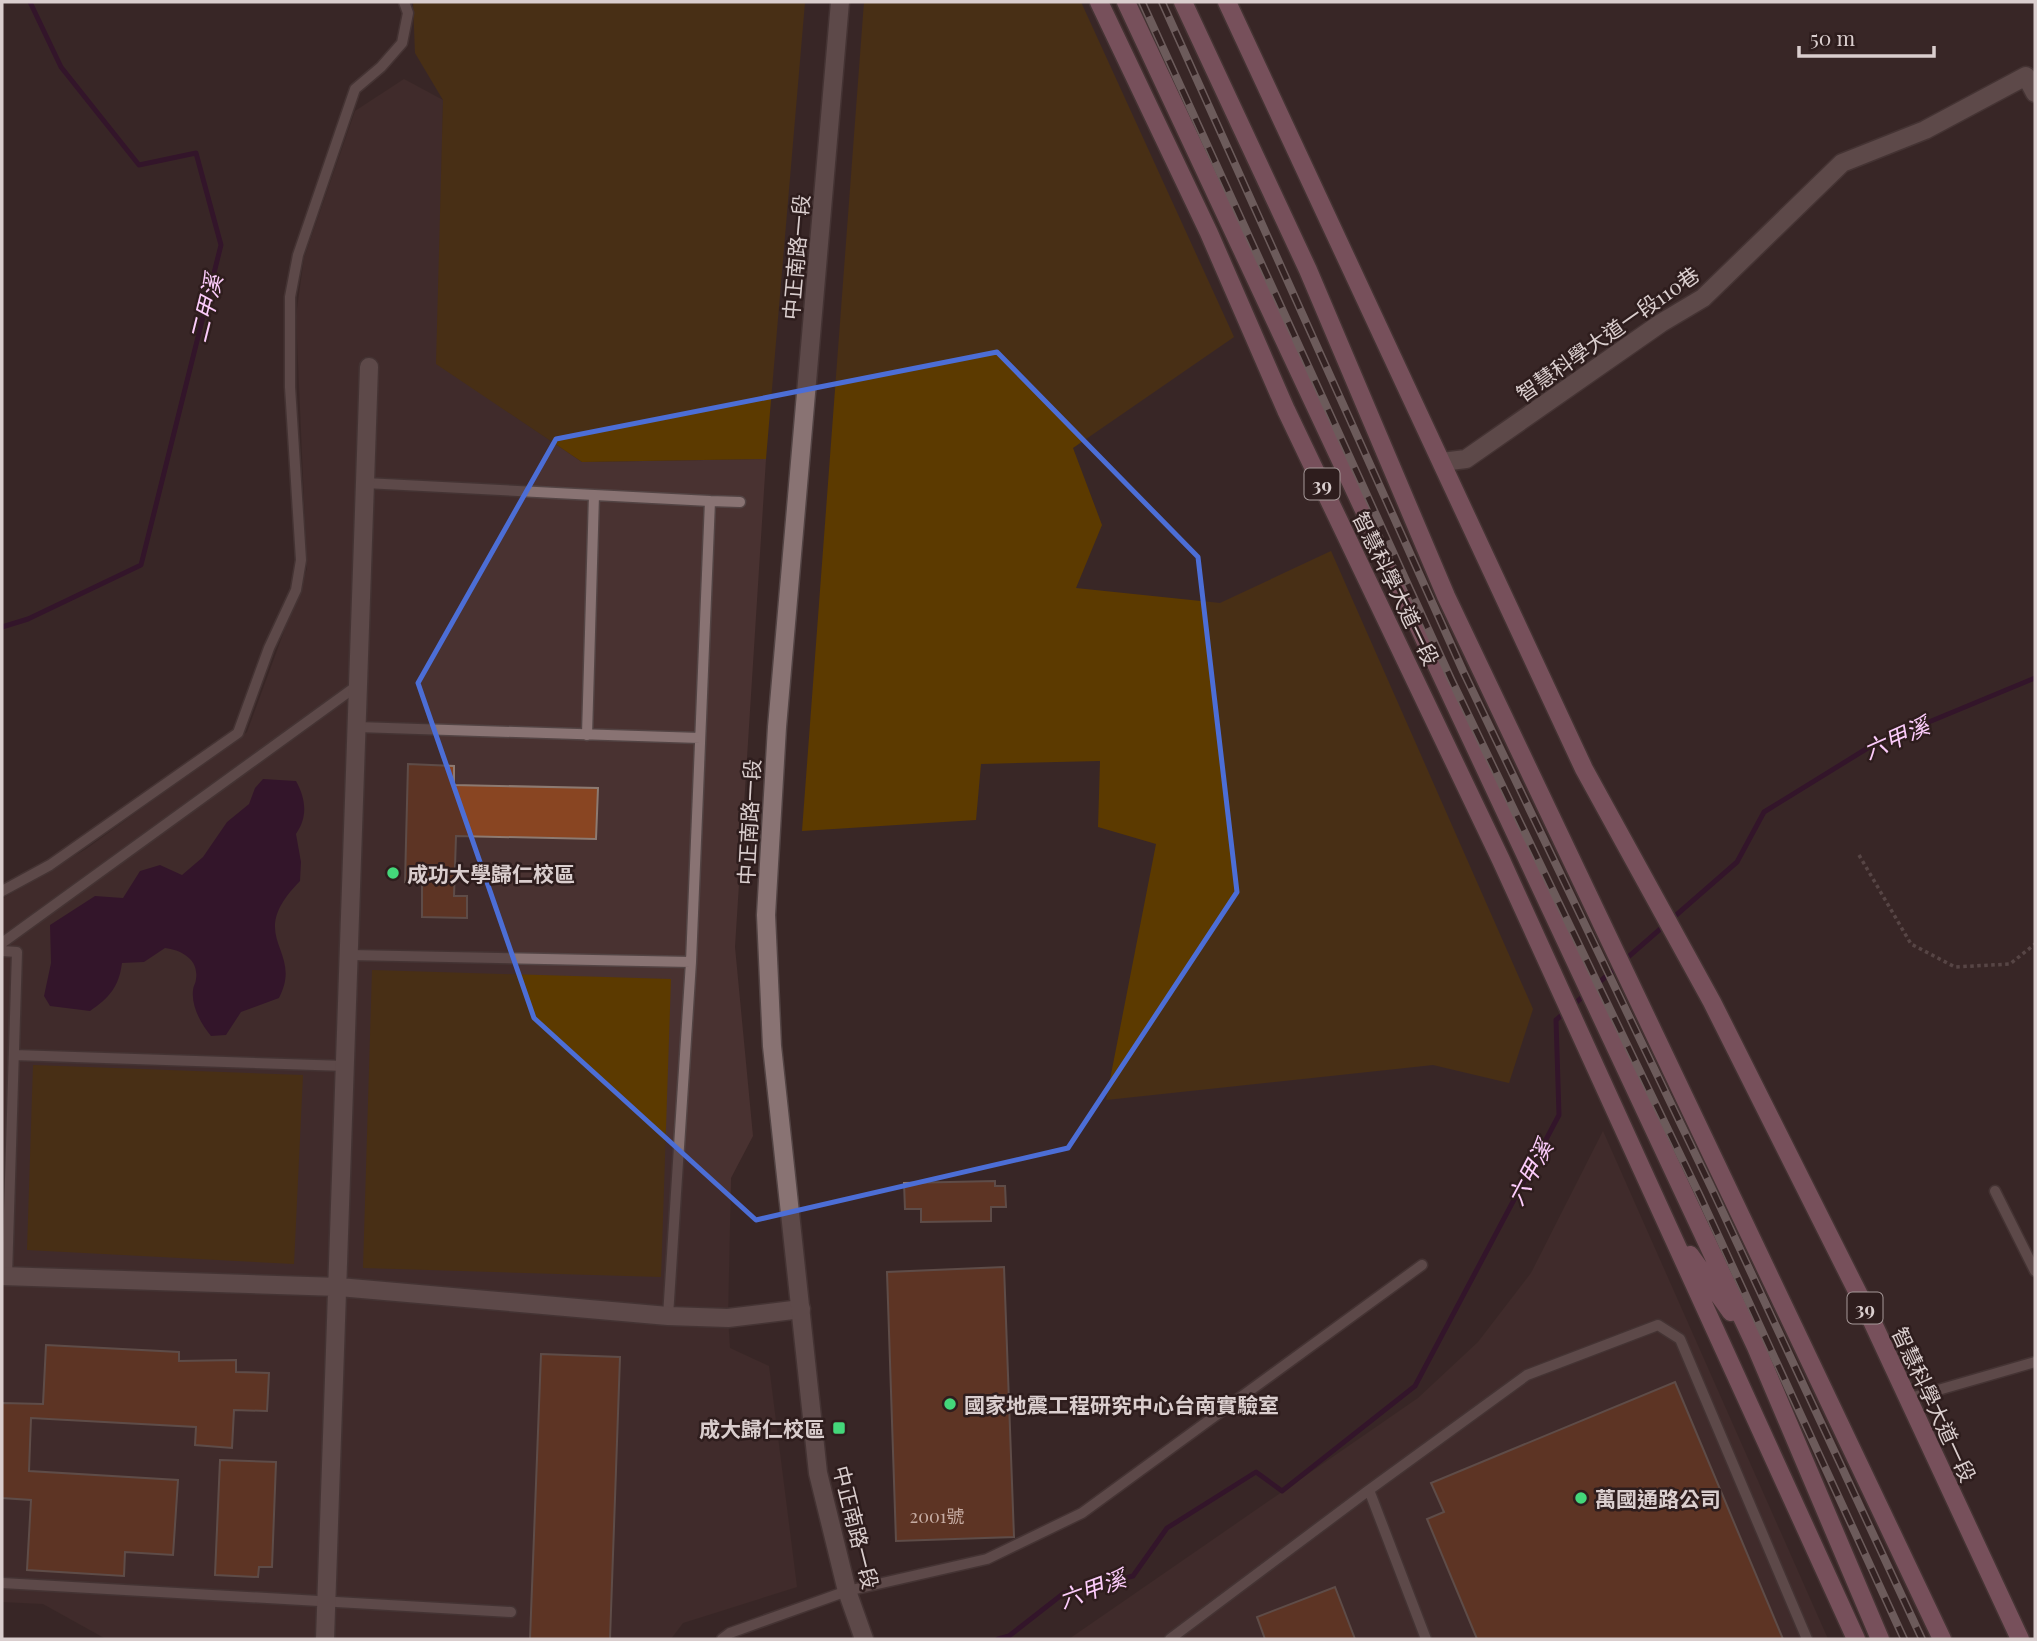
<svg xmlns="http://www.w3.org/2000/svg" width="2037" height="1641" font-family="'Playfair Display','Noto Sans TC',serif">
<rect width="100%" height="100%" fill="#392726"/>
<path fill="#493231" d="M404,79L443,100L437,364L582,462L766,459L735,947L753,1136L731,1178L728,1318L730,1348L769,1366L797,1587L683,1623L671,1639H106L43,1604L2,1602V899L86,849L247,732L307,569L296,316L304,258L355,111Z
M1603,1131L1828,1639H1069L1418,1398L1478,1342L1531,1273Z"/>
<path fill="#5c3a00" d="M413,2H805L766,459L582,462L436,364L443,100L415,53Z
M864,2H1081L1234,337L1073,448L1102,525L1076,588L1220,603L1331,551L1533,1009L1509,1083L1433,1065L1106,1100L1156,844L1098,827L1100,761L981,764L976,820L802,831Z
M372,970L671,979L661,1277L363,1268Z
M33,1065L303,1075L294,1264L27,1250Z"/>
<path fill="#2e0030" d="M263,779L296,781C306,799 308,817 296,834L301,862L300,881C243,939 305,948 279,998L241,1012L226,1035L211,1036C201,1024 191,1006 193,990C193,986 196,983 196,979C199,959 181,950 165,948L144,962L122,963C119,987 109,998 90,1011L50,1006L44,996L51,963L50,925L95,896L123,898L140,871L160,865L182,875L203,857L227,822L249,804L255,788Z"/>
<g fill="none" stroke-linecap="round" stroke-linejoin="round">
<path stroke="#2e0030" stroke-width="5" d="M2,627L28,619L141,565L221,245L196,153L139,165L61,67L30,2
M998,1639L1009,1636L1064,1593L1133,1576L1167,1528L1256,1472L1282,1491L1415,1386L1559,1115L1556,1020L1737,862L1764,812L1871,746L2035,678"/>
</g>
<path fill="#894522" stroke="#8d7a71" stroke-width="2" d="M408,764L454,766V785L598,788L596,839L456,836L454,896H467V918L422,917V883L405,882Z
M995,1181V1186H1005L1006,1207H991V1221L921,1222V1209H905L904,1183Z
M1004,1267L1014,1537L896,1541L887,1272Z
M46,1345L179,1352V1361L236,1360V1372L269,1373L267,1411L234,1410L232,1448L195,1445L196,1427L31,1418L29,1471L178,1480L173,1555L125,1552L124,1576L27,1570L31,1500L2,1498V1403L43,1404Z
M541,1354L620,1357L610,1639H530Z
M1675,1382L1783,1639H1477L1427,1519L1444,1512L1431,1483Z
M220,1460L276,1462L272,1567H259L258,1577L215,1575Z
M1335,1587L1355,1639H1265L1257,1617Z"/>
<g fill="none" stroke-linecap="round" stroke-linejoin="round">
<defs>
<path id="service" d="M365,483L710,501L691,962L668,1316
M710,501L740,502
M357,727L700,738
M587,735L594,495
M2,891L50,865L238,733L269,648L296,590L301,560L290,387V297L298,255L355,89L381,67L402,43L408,13L404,2
M2,943L358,685
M2,951L17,952L7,1276
M350,955L691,962
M14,1055L346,1066
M1995,1191L2035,1271
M1907,1399L2035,1362
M2,1583L511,1612
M722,1639L730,1633L847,1591L987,1559L1082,1513L1422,1265
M1170,1639L1369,1490
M1426,1639L1369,1490L1527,1375L1658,1325L1680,1339L1807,1639"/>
<path id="minor" d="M1442,462L1466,459L1661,323L1703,298L1842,163L1925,130L2026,76L2035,93
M2,1276L339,1287L668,1316L728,1318L801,1309
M325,1639L369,367"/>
<path id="tertiary" d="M840,2L777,727L766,915L772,1046L818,1473L847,1591L864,1639"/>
<path id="primary" d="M1099,2L1209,233L1286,410L1501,860L1856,1639
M1126,2L1756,1347L1880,1639
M1183,2L1308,270L1446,596L1942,1639
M1227,2L1584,769L1712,1002L1871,1319L2020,1639
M1690,1255L1731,1312"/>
</defs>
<use href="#service" stroke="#534444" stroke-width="13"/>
<use href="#minor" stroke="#534444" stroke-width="21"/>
<use href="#tertiary" stroke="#534444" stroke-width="21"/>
<use href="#primary" stroke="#534444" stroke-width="21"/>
<path stroke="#7c6c6c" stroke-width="3.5" stroke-dasharray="3.5 3.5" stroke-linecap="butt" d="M1859,855L1911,944L1955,967L2010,964L2035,944"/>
<use href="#service" stroke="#897373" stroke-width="10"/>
<use href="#minor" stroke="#897373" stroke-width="18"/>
<use href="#tertiary" stroke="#897373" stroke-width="18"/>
<use href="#primary" stroke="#c4849b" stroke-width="18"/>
<defs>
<path id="rail" d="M1142,2L1451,679L1700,1196L1904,1639
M1162,2L1463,671L1712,1189L1922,1639"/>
</defs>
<use href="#rail" stroke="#aa9c9c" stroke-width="8"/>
<use href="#rail" stroke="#2e1d1d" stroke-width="5" stroke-dasharray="16" stroke-linecap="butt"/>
</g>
<path d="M0 0H2037V1641H0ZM997,352L1198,557L1237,892L1068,1148L756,1220L534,1018L418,683L556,439Z" fill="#392726" fill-opacity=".55" fill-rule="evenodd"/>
<path fill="none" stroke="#4c6ed6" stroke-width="5" stroke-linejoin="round" d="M997,352L1198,557L1237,892L1068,1148L756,1220L534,1018L418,683L556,439Z"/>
<g fill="#44d77a" stroke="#2e1d1d" stroke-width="2.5">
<circle cx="393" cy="873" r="7"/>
<circle cx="950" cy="1404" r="7"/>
<rect x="832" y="1421" width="14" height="14" rx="3.5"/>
<circle cx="1581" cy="1498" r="7"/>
</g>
<g text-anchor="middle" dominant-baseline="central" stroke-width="5" stroke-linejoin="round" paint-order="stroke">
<g font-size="18" fill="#c6aca3">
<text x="937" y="1516">2001號</text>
</g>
<g fill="#2e1d1d" stroke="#a69999" stroke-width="2">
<rect x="1304.5" y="468.5" width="35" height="31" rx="5"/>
<rect x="1847.5" y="1292.5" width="35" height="31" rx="5"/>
</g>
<g font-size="19" font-weight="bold" fill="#dacece">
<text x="1322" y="484">39</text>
<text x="1865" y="1308">39</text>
</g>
<g font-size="21" fill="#dacece" stroke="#2e1d1d">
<text transform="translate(795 257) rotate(-85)">中正南路一段</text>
<text transform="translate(1607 333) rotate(-35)">智慧科學大道一段110巷</text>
<text transform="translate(1397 588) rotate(64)">智慧科學大道一段</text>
<text transform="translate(748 822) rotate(-87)">中正南路一段</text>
<text transform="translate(1935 1404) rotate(65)">智慧科學大道一段</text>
<text transform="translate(857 1527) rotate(76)">中正南路一段</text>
</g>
<g font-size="21" font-weight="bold" fill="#dacece" stroke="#2e1d1d" text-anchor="start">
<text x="407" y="873">成功大學歸仁校區</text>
<text x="964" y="1404">國家地震工程研究中心台南實驗室</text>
<text x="825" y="1428" text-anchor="end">成大歸仁校區</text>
<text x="1595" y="1498">萬國通路公司</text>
</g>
<g font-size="23" font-style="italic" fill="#fcccfb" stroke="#2e1d1d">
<text transform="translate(205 308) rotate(-76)">二甲溪</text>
<text transform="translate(1896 737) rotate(-24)">六甲溪</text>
<text transform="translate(1529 1172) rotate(-62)">六甲溪</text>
<text transform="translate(1092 1588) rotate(-20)">六甲溪</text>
</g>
</g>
<rect width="2037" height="1641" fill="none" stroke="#dacece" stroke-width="7"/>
<path d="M1799 46v10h135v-10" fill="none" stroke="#dacece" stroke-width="3.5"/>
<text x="1810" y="46" font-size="21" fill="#dacece" stroke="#2e1d1d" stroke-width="5" paint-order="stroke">50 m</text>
</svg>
